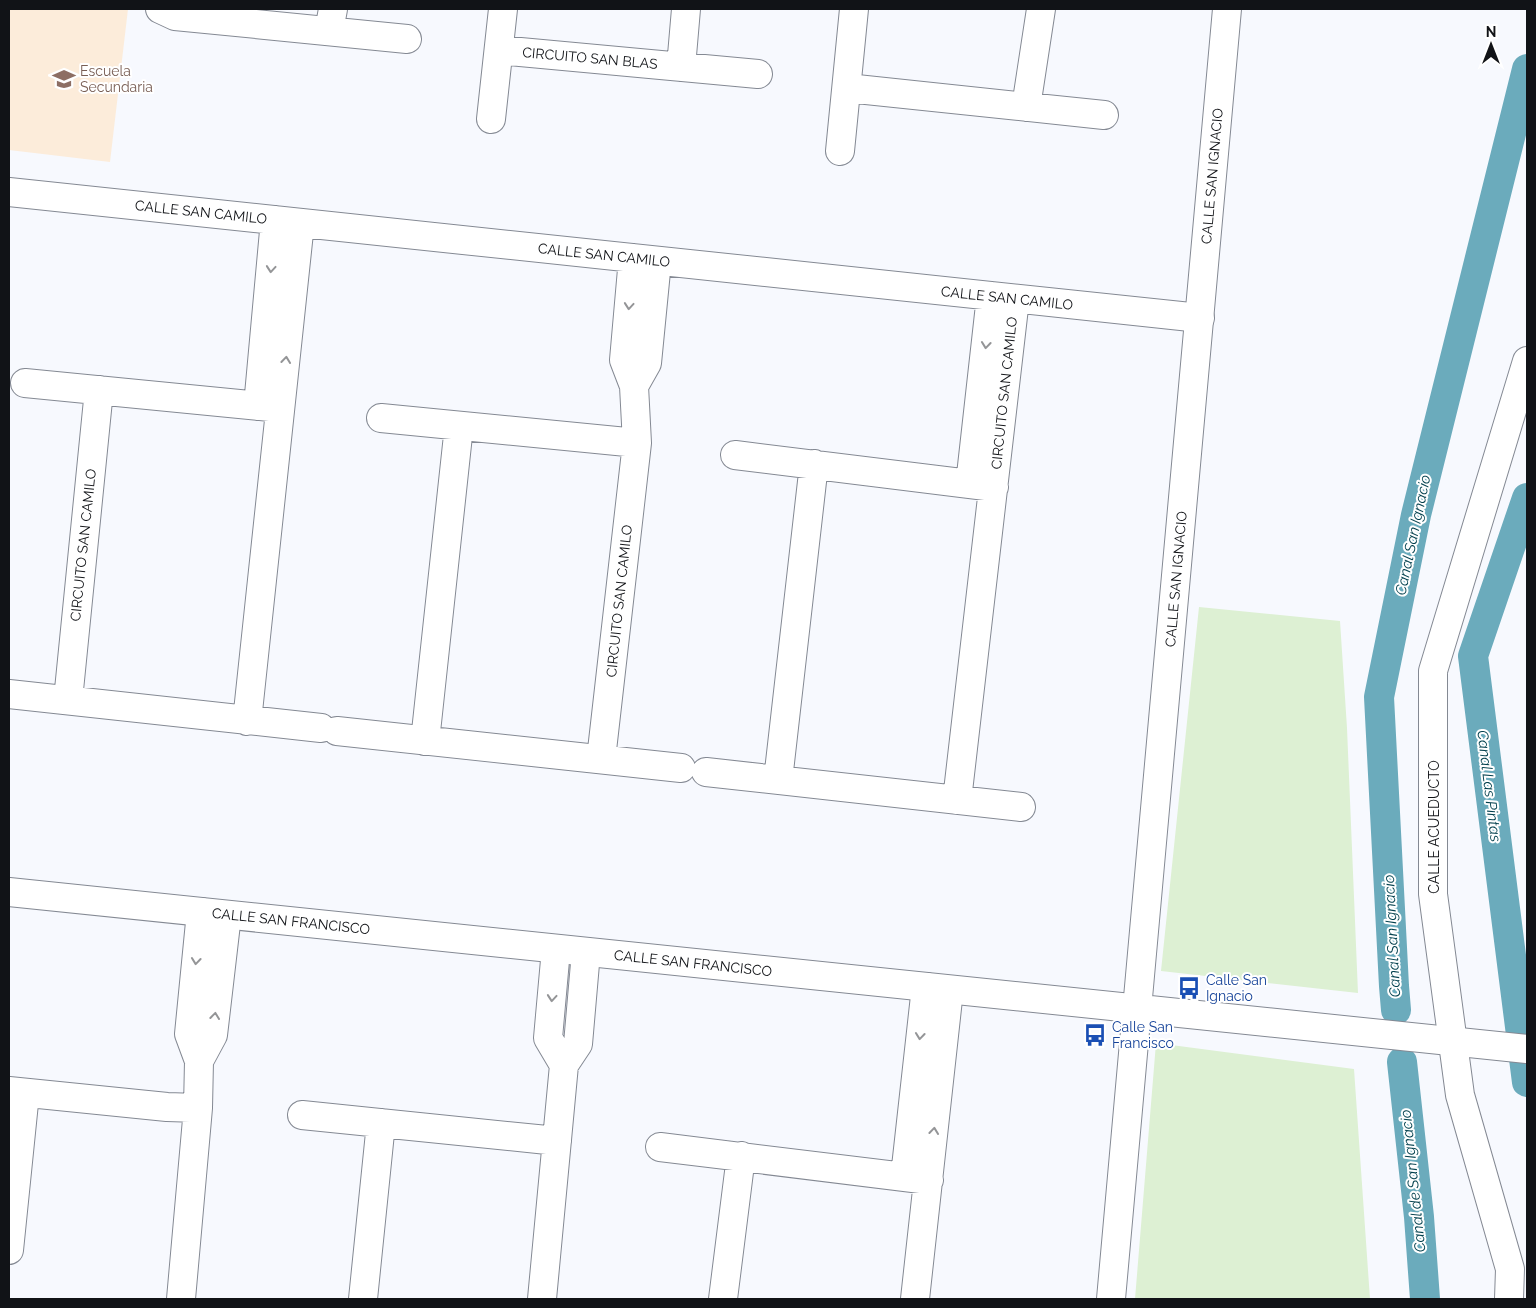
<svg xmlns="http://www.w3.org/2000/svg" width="1536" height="1308" font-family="Raleway,sans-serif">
<rect width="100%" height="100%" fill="#f7f9fe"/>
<path fill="#fcecda" d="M9,9H128L110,162L9,150Z"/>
<path fill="#ddf0d3" d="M1199,607L1340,621L1347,728L1358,993L1161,971Z
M1156,1043L1354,1069L1370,1299H1135Z"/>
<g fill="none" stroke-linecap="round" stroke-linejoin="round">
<path stroke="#6babbc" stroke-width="30" d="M1527,498L1473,656L1527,1082
M1396,1010L1394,986L1379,697L1416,515L1527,69
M1402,1062L1419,1217L1425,1299"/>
<defs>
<path id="minor" d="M160,9L175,16L407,39
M329,31L333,9
M499,50L758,74
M681,67L686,9
M847,88L1104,115
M1026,107L1041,9
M491,119L503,9
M840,151L854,9
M9,192L1200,318
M25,383L280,408
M634,386L647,363L657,261
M258,406L275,220
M381,418L637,443
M735,455L994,487
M970,484L991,296
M9,694L321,728
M68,700L99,390
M247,721L300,223
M337,731L681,768
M425,741L459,426
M601,759L637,443L634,386L624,360L633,258
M706,772L1021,807
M778,780L814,464
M957,800L1015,299
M556,949L548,1038L564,1065
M199,1061L213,1035L227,915
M9,1091L167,1107L198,1108
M302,1115L557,1141
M660,1147L929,1180
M905,1176L926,987
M9,1250L25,1093
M181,1299L198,1108L199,1061L189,1034L201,912
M363,1299L381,1123
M542,1299L564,1065L578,1044L586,952
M723,1299L741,1156
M915,1299L949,990
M1111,1299L1137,1009
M1509,1299L1510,1269L1460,1095L1433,894V671L1527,361"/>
<path id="tertiary" d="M9,892L1527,1049
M1137,1009L1227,9"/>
</defs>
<use href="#minor" stroke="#848993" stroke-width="30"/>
<use href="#tertiary" stroke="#848993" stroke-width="30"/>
<use href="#minor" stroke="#fff" stroke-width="28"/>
<use href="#tertiary" stroke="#fff" stroke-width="28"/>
</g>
<defs><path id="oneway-chevron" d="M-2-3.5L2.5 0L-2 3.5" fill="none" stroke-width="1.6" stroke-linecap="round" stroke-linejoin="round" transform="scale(1.25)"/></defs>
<g stroke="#949597">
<use href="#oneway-chevron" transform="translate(271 269) rotate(95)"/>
<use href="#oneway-chevron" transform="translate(629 306) rotate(95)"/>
<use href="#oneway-chevron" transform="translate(986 345) rotate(96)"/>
<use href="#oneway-chevron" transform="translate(286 360) rotate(-84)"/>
<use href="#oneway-chevron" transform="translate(196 961) rotate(96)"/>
<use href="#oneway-chevron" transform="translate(552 998) rotate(95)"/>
<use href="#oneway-chevron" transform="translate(215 1016) rotate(-83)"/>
<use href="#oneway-chevron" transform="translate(920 1036) rotate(96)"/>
<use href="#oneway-chevron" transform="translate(934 1131) rotate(-84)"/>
</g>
<defs>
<symbol id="school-bare" viewBox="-9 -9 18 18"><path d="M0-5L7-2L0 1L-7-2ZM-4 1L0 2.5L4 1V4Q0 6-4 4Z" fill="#8d6e63" stroke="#fff" stroke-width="2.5" paint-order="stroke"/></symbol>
<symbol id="bus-bare" viewBox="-9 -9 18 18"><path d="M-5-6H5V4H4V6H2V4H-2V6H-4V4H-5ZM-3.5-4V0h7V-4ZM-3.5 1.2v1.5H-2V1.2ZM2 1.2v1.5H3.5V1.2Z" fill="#1a4fb4" stroke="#fff" stroke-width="2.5" paint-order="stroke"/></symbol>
</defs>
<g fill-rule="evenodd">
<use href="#school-bare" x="48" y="63" width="32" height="32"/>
<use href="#bus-bare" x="1173" y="972" width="32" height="32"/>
<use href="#bus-bare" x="1079" y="1019" width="32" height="32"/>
</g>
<g text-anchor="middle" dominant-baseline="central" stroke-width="4" stroke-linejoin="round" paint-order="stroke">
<g font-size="14" fill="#111317" stroke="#fff">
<text transform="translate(590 58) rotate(5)">CIRCUITO SAN BLAS</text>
<text transform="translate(1212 176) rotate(-85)">CALLE SAN IGNACIO</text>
<text transform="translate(201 212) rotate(6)">CALLE SAN CAMILO</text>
<text transform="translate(604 255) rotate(6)">CALLE SAN CAMILO</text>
<text transform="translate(1007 298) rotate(6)">CALLE SAN CAMILO</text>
<text transform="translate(1004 393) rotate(-84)">CIRCUITO SAN CAMILO</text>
<text transform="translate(83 545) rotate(-84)">CIRCUITO SAN CAMILO</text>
<text transform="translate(1176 579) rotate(-85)">CALLE SAN IGNACIO</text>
<text transform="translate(619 601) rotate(-84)">CIRCUITO SAN CAMILO</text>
<text transform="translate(1434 827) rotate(-90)">CALLE ACUEDUCTO</text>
<text transform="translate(291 921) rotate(6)">CALLE SAN FRANCISCO</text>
<text transform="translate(693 963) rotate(6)">CALLE SAN FRANCISCO</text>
</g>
<g font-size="14" fill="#785e54" stroke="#fff" text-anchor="start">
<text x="80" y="71">Escuela<tspan x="80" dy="16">Secundaria</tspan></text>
</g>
<g font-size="14" fill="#164399" stroke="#fff" text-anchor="start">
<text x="1206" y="980">Calle San<tspan x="1206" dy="16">Ignacio</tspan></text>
<text x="1112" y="1027">Calle San<tspan x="1112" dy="16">Francisco</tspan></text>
</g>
<g font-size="15" font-style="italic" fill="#013f4c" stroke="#fff">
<text transform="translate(1413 535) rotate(-78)">Canal San Ignacio</text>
<text transform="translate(1489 786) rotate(83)">Canal Las Pintas</text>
<text transform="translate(1392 936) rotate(-93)">Canal San Ignacio</text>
<text transform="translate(1413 1181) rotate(-96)">Canal de San Ignacio</text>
</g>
</g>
<rect width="1536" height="1308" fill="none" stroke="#111317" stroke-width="20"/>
<g transform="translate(1491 45)" stroke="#ffffff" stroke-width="4" paint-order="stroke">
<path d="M0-4L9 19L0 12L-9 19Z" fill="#111317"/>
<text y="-8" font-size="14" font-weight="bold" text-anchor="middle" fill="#111317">N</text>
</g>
</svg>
